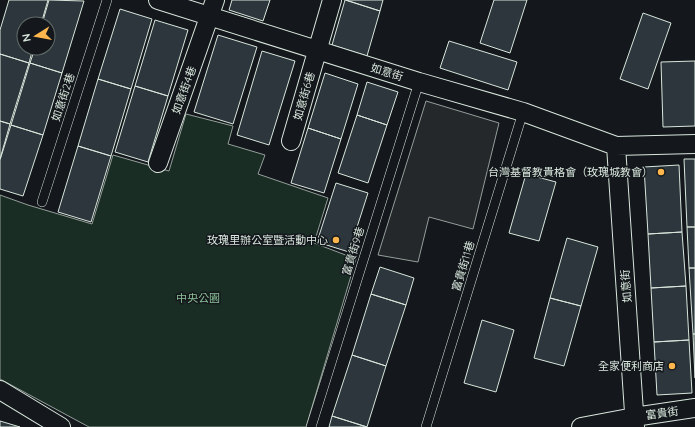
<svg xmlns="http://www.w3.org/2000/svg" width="695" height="427" font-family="Quicksand,'Noto Sans TC',sans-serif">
<rect width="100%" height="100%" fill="#14181c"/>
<path fill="#1a2d24" stroke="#939e99" d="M186,114L233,126L228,144L265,155L258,174L328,198L314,243L356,259L306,427H89L0,379V195L28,205L92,224L113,155L169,171Z"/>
<path fill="#24282b" stroke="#939e99" d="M426,101L499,123L473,229L429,217L418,262L378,255Z"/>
<path fill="#2c363c" stroke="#d8e6dc" d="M9,0H48L41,24H24V48H33L29,63L0,54V30Z
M49,0L84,1L62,73L30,63L35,48H48V24H42Z
M232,0H270L263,21L229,10Z
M345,0L380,11L367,56L332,45Z
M346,0H383L380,11Z
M494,0H527L510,53L480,43Z
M120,9L152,19L131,89L98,79Z
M643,13L671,23L648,89L620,79Z
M155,20L188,30L168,96L135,86Z
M218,35L257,47L233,124L194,112Z
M449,41L517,62L508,90L440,68Z
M262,51L295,61L269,145L237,135Z
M0,54L29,63L10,124L0,121Z
M695,61V126L663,127L661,62Z
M30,63L62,73L43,135L11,125Z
M325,73L358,84L341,139L308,128Z
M98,79L131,89L111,156L78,146Z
M367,82L398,92L387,125L357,115Z
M135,86L168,96L148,162L115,152Z
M357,115L387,125L368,183L338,173Z
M0,121L10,124L0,159Z
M11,125L43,135L23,196L0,189V160Z
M308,128L341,139L324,193L291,183Z
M78,146L111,156L91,222L58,212Z
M684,159H695V227H687Z
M679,165L682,232L648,234L644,167Z
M526,174L556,182L539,241L509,233Z
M336,183L368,193L349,252L317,242Z
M687,227H695V268H689Z
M682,232L686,286L651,288L648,234Z
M567,238L598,247L581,306L550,298Z
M380,267L414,278L406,305L371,294Z
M689,268H695V334H693Z
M686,286L689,340L654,342L651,288Z
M371,294L406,305L386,366L352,355Z
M550,298L581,306L564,366L534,358Z
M482,320L514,330L496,392L464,383Z
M693,334H695V378Z
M689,340L692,393L657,395L654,342Z
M352,355L386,366L367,427L332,416Z
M332,416L367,427H329Z
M0,421L20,427H0Z"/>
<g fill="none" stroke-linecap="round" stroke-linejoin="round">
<defs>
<path id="lane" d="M42,202L107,0
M311,427L419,82
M426,427L523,112"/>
<path id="street" d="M158,0L419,82L523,112L616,146L695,144
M291,141L332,0
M616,146L635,427
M158,163L215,0
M0,390L61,427
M581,427L634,417L695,408"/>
</defs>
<use href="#lane" stroke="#d8e6dc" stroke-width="10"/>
<use href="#street" stroke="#d8e6dc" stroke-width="20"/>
<use href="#lane" stroke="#14181c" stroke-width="9"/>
<use href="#street" stroke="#14181c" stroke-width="18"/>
</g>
<g fill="#ffb74d" stroke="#14181c" stroke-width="1.5">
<circle cx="661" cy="172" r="4"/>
<circle cx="336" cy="240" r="4"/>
<circle cx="672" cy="366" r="4"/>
</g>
<g text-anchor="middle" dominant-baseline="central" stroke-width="3" stroke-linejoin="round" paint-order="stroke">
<g font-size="11" fill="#d8e6dc" stroke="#14181c">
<text transform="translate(387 72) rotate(17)">如意街</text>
<text transform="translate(184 90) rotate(-70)">如意街4巷</text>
<text transform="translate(304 96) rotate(-74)">如意街6巷</text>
<text transform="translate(63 97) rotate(-72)">如意街2巷</text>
<text transform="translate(353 251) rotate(-73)">富貴街9巷</text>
<text transform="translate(463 266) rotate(-73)">富貴街11巷</text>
<text transform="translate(626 286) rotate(-94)">如意街</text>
<text transform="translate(662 413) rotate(-8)">富貴街</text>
</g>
<g font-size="11" fill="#d8e6dc" stroke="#14181c" text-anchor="end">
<text x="653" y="172">台灣基督教貴格會（玫瑰城教會）</text>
<text x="328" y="240">玫瑰里辦公室暨活動中心</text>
<text x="664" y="366">全家便利商店</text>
</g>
<g font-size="11" fill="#8ac095" stroke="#14181c">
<text x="198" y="298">中央公園</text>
</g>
</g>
<g transform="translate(36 36) rotate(259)"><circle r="19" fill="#14181c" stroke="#626a69"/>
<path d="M0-3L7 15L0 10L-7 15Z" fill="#ffb74d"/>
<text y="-6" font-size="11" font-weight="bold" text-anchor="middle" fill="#d8e6dc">N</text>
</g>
</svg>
